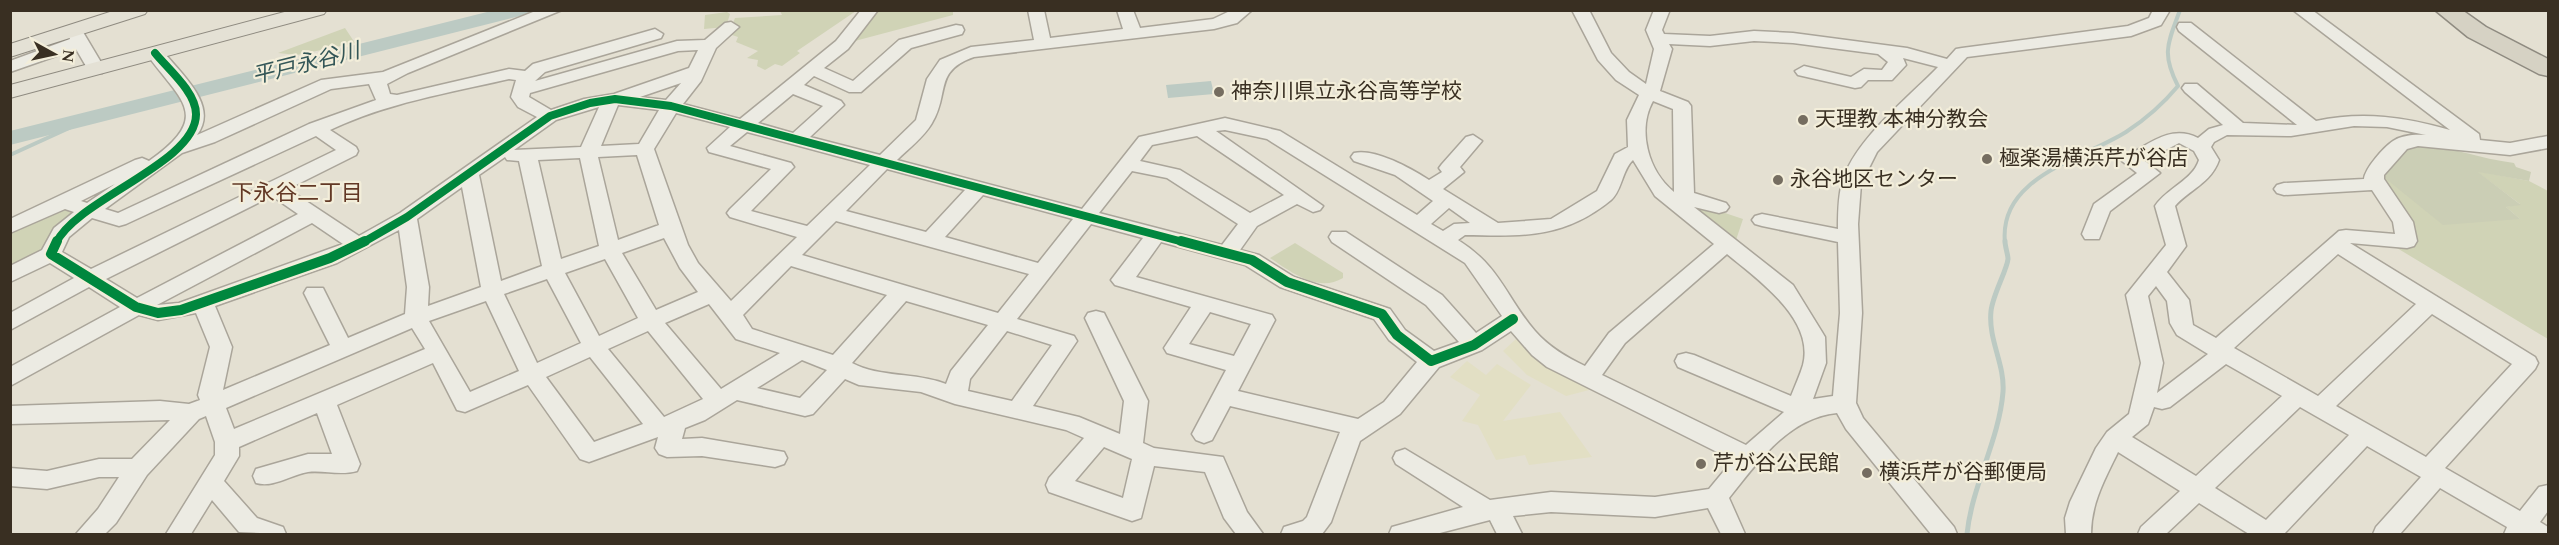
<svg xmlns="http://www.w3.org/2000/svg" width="2559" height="545" font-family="Spectral,'Noto Sans JP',serif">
<rect width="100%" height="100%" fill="#e4e0d2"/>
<path fill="#e2dfc4" d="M1516,339L1538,358L1583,381L1589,390L1566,396L1527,375L1503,351Z
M1467,361L1486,375L1497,364L1531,385L1503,421L1560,412L1592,457L1529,465L1525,455L1496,460L1478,425L1462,421L1480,395L1450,377Z"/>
<path fill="#d0d3b6" d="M780,11H856L797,51L800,53L782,66L775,64L765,70L757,66L758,60L747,58L758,51L736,42L738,37L732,35L731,28L735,18L782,15Z
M877,11H953V15L851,42Z
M727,12L730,14L726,27L704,29L705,15Z
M345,28L355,43L297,55L278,53Z
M2476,171L2529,181L2548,191V339L2382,239L2407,241L2374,174L2520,219L2506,207L2520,204Z
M1689,201L1743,219L1735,243L1689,208Z
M60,205L80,212L45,254L11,272V231Z
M1295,243L1343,273V278C1318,293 1291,272 1270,258Z"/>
<path fill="#cbceb5" d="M2416,144C2449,146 2481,159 2514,163L2516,167L2531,172L2529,181L2478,172L2521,205L2506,207L2520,219L2443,225L2380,174L2405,150Z"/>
<path fill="#bccac3" d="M1211,81L1214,94L1168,98L1166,85Z"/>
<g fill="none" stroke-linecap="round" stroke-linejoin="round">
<path stroke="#bccac3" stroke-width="4" d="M10,155L91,118
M2005,243C1998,177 2081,160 2126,132C2146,119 2163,104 2178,86C2161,53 2168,43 2180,10"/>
<path stroke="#bccac3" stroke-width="5" d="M1967,534C1972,485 1999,441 2003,392C2005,364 1988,340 1991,311C1993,294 2007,270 2008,259C2008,254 2005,247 2005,241"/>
<path fill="#bccac3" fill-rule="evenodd" d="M495,10H531L528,14L10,145V131Z"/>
<defs>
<path id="minor" d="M538,10H562L408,73L387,84L390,94L397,95L509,69L525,71L533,64L655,29L663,34L661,38L545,72L535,81L677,41L705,40L725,23L731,22L739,27L716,48L701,81L683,104L740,119L836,41L861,10H878L848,49L824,68L853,81L899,40L956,25L962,26L964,30L962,34L911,48L861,92H849L814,76L804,85L841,101L844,105L810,137L880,155L916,120L927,79L940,60L971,47L1034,40L1028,10H1044L1050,38L1123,29L1117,10H1133L1140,28L1213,19L1232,10H1252L1237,23L1214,29L974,57C933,71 950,94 932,123C924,137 908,149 897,160L1082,209L1139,137L1225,118L1280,131L1417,215L1433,201L1395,175L1354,161L1351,157L1354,153C1375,148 1412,169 1429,180L1442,172L1439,168L1442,164L1466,137L1473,135L1482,141L1460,167L1464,172L1443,189L1498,223L1551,219L1597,191L1615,154L1628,147L1627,120L1639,95L1616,80L1598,60L1572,10H1589L1611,53L1629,72L1646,84L1654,49L1646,30L1654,10L1669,12L1662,30L1664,34L1710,36L1754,31L1793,33L1907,48L1947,59L1956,49L1962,48L2128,26L2149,18L2153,10H2170L2161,25L2131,36L1967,57L1877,152L1861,184L1858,224L1862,313L1856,403L1863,418L1954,527L1957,534H1931L1846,429L1837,413C1788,418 1758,462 1729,498L1745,534H1721L1708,508L1655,517L1551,512L1513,516L1522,534H1497L1490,520L1436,534H1389L1392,527L1463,507L1396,464L1393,458L1396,452L1405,449L1490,500L1551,492L1655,497L1709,489L1733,460L1547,367L1532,355L1511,331L1482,350L1439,367L1400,414L1360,441L1331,522L1322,534H1281L1284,527L1303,521L1307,517L1340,432L1230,406L1212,440L1204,443L1196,440L1192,434L1226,370L1167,353L1164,348L1191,307L1115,285L1111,280L1143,238L1091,224L1017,319L1074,336L1077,341L1033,406L1079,417L1120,434L1124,401L1085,318L1088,313L1096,311L1104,313L1148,401L1143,443L1154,448L1223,457L1247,512L1263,534H1236L1224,518L1205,472L1154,466L1141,518L1132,521L1049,492L1046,485L1049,478L1084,438L1066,430L955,404L921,392L859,385L845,379L813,414L805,416L737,400L705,420L685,428L682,439L702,438L784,452L787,458L784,464L775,467L702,456L667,457L659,454L655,448L658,437L589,462L580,459L528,385L465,412L457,410L433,363L337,405L360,464L357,471C340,476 324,470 308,472C290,475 274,488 256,483L253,476L256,469L308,454H332L317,413L239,447V456L224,481L257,518L283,527L286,534L239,532L212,500L191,534H166L215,455V442L206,416L199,419L147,475L116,523L105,534H76L98,509L119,477H99L47,489L10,486V468L47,471L99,459H132L170,420L10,424V406L160,401L189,404L200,400L198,395L210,347L196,313L158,320L139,315L10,386V367L120,307L89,287L10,330V313L74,278L50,263L10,282V266L42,250L54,228L74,212L65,209L10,233V219L135,160L142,158L149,161C214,115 180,101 146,53L149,49H161C179,72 220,105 197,135L321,80L383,72ZM1754,41L1793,43L1878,54L1888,62L1882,70L1864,69L1851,77L1804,66L1795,71L1798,75L1855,88L1861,87L1868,80H1892L1906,65L1903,58L1938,67C1908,98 1853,141 1842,183C1838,197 1838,215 1838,229L1762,214L1755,216L1752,220L1755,224L1762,226L1838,242L1840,313L1833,396L1813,399L1826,363L1825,337L1822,332L1793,285L1694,207L1719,213L1726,211L1729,207L1726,203L1694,193L1691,106L1688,102L1660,91L1672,49L1669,44L1710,46ZM698,50L689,68L614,94L584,99L551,110L529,97L530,93L678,51ZM509,79L516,80L511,97L518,107L537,117L400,213L359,236L288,189L356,155L358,151L356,147L330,130C386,103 449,93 509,79ZM681,83L666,100L640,97ZM369,84L376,100L309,124L118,213L105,209L182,153L215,142L331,89ZM793,94L823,106L793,133L758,123ZM1653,101L1673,109L1674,192C1648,171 1637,130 1653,101ZM618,105L659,110L639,144L601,146ZM599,107L581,147L514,150L556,120ZM676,113L730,127L707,148L709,152L771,169L730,209L727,213L730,217L797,237L731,301L698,263L688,245L654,149ZM1225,130L1267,139L1465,263L1502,316L1476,333L1442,295L1346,232H1332L1329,237L1332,242L1426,305L1459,342L1434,351L1405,330L1390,309L1294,277L1259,255L1240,250L1257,226L1297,204L1313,212L1320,210L1323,206L1216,131ZM747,132L870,165L807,226L751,211L794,167L791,163L730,146ZM316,136L336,150L91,269L62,252L69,237L92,218L119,226L126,224ZM1197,136L1284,195L1250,213L1180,170L1140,161L1152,145ZM637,155L659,225L618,240L598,157ZM505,157L507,160L519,161L542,266L501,281L479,175ZM580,158L599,246L561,259L538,160ZM1633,160L1655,196L1714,244L1609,333L1585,366C1566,357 1549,347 1535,331C1505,296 1501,267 1458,240L1465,235C1523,236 1563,239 1611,200C1622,191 1622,170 1633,160ZM887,169L965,190L926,232L846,211ZM1132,171L1167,178L1238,224L1222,245L1099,213ZM115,184L87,203L81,201ZM462,187L481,287L428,306L429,287L417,219ZM983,195L1073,219L1038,263L945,237ZM272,196L298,214L137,298L106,279ZM1449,208L1470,223L1454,224L1443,231L1431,224ZM836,221L1029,274L998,313L802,255ZM312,223L343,244L179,303L157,305ZM399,230L407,287L405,314L348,338L323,288H307L304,293L330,345L223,390L232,347L215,306L337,263ZM664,238L680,268L698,292L656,310L622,253ZM1161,242L1245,265L1280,287L1374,319L1389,340L1417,362L1384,402L1358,419L1238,391L1275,320L1272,315L1136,277ZM1727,254C1757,279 1815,319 1803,365C1800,375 1795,386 1791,396L1694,355L1686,353L1678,355L1675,361L1678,367L1784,412L1746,445L1602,375L1625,343ZM605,259L638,318L599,336L565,273ZM791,266L887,295L833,355L752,329L743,315ZM547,279L581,343L537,363L504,294ZM486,301L519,371L470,392L429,321ZM906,301L988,325L951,371L946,384C916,372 880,378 852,363ZM709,304L736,339L780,353L721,389L665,323ZM1210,312L1251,324L1234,356L1189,344ZM412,328L425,349L234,429L226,408ZM648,331L703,399L664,417L608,349ZM1007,331L1052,345L1012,401L968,391L970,379ZM590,357L643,424L594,442L546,377ZM802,360L827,370L800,398L757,388ZM1104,447L1132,459L1123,498L1075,481Z
M2293,10H2312L2479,134L2480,140L2510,143L2548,136V148L2510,155L2418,146L2407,149L2384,175V179L2413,222L2417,241L2414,246L2407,248L2350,243L2535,357L2538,363L2535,369L2445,468L2520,511L2539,487L2548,485V511L2540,522L2548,527V534H2504L2507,527L2440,488L2400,534H2373L2376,527L2421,477L2367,446L2284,534H2249L2199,503L2166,534H2138L2141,527L2180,491L2118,452C2105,479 2091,503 2091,534H2066L2065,518L2070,502L2096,448L2107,432L2129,414L2141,363L2126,295L2166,245L2155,206C2167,188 2193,180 2199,160L2194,151L2179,143L2145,161L2160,173L2110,211L2099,239H2085L2082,234L2094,204L2137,173L2122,161L2125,157C2149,144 2171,124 2198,138L2209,129L2223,125L2185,92L2182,88L2185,84H2197L2243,123L2297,125L2179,31L2177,27L2179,23H2191L2316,121C2363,111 2405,117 2450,130ZM2354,126L2387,127L2426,135C2416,134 2402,135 2393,141C2384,147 2365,168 2364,179L2284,183L2277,185L2274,189L2277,193L2284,195L2372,190L2393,222L2395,234L2346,230L2339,231L2216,338L2193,325L2189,300L2167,272L2186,246L2175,206C2189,190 2211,183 2219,160L2211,147L2214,142L2227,135L2291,136ZM2338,254L2416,304L2318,396L2234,348ZM2156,286L2167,301L2170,323L2177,335L2208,354L2157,393L2163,363L2148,296ZM2432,314L2512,364L2426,457L2336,406ZM2226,364L2282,396L2196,476L2132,437L2148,424L2154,407L2162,409L2170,407ZM2300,407L2349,435L2266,520L2215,488Z
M74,26L80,27L105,69L102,73H90L76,49L10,72V61L70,39L66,31Z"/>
<path id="major" d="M116,10H148L145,14L10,57V44Z
M292,10H327L324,14L10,98V85Z"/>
<path id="highway" d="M2435,10H2462L2486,27L2548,59V76L2539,74L2468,37Z"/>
</defs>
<use href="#minor" stroke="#aaa59a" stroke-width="3"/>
<use href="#major" stroke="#8f8b81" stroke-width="2"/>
<use href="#highway" stroke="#8f8b81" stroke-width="3"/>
<use href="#minor" fill="#ecebe3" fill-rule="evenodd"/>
<use href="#major" fill="#e4e1d5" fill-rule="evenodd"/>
<use href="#highway" fill="#d6d2c4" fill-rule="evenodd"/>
<defs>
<path id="cycleway-far1" d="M56,243C77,199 197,163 196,114C196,92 168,69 155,53
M362,243L407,217L550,116L590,103L615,99L671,106L1187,243"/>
<path id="cycleway" d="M57,241L51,254L136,307L158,313L181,310L330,258L365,241
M1181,241L1252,260L1287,282L1382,314L1397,335L1431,361L1474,345L1513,319"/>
</defs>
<use href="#cycleway-far1" stroke="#f3eeda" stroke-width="10"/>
<use href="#cycleway" stroke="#f3eeda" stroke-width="14"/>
<use href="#cycleway-far1" stroke="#00873e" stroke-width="8"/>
<use href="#cycleway" stroke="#00873e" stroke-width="10"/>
</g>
<g fill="#756d60" stroke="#f3eeda" stroke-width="2">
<circle cx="1219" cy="92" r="6"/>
<circle cx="1803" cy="120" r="6"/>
<circle cx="1987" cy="159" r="6"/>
<circle cx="1778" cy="180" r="6"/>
<circle cx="1701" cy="464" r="6"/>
<circle cx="1867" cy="473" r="6"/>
</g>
<g text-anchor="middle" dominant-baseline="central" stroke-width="4.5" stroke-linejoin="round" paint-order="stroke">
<g font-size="21" fill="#392f22" stroke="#f3eeda" text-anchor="start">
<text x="1231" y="92">神奈川県立永谷高等学校</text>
<text x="1815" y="120">天理教 本神分教会</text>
<text x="1999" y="159">極楽湯横浜芹が谷店</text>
<text x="1790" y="180">永谷地区センター</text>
<text x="1713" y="464">芹が谷公民館</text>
<text x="1879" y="473">横浜芹が谷郵便局</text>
</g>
<g font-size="22" font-style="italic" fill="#335657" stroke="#f3eeda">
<text transform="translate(306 64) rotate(-14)">平戸永谷川</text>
</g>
<g font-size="22" fill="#623825" stroke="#f3eeda">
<text x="297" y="193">下永谷二丁目</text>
</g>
</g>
<rect width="2559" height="545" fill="none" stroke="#392f22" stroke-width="24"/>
<g transform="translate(54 54) rotate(98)" stroke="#f3eeda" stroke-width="4.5" paint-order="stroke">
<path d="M0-4.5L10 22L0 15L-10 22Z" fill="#392f22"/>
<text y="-9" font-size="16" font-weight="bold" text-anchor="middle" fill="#392f22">N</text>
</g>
</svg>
